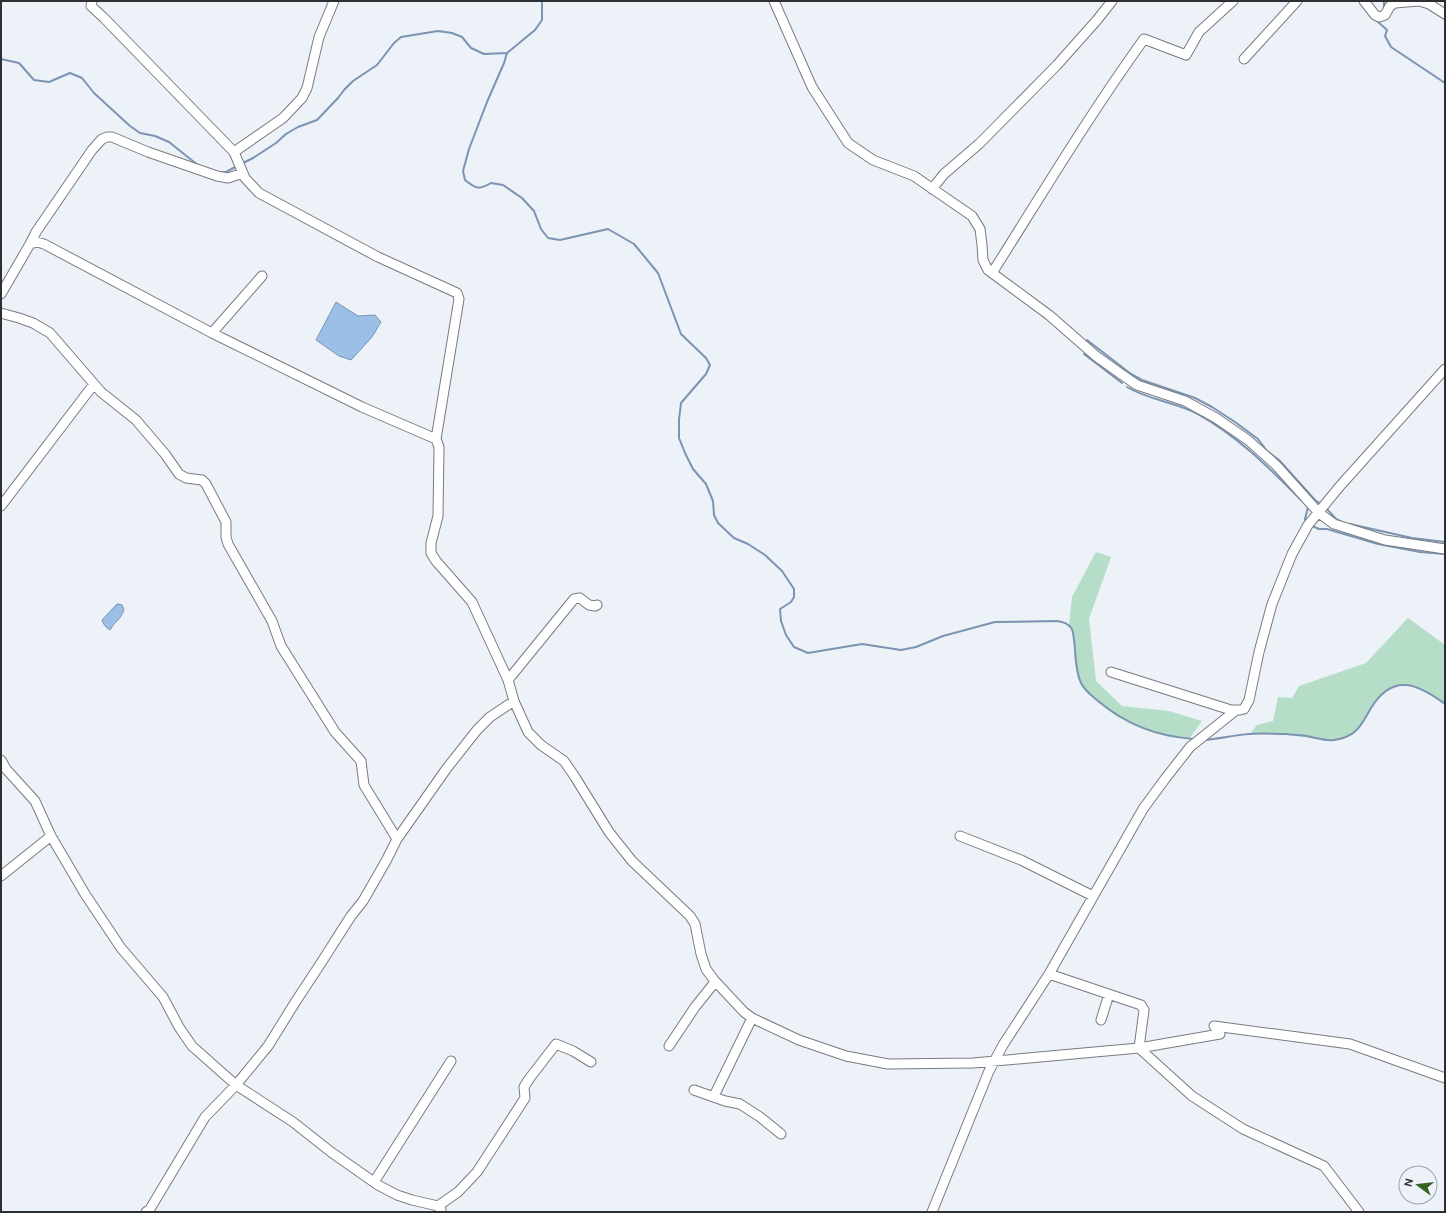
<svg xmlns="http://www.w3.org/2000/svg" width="1446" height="1213" font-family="Ubuntu,sans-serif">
<rect width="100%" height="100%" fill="#edf1f8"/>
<path fill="#b6ddc8" d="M1096,552L1111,557L1089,619L1096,681L1122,706L1169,711L1202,721L1189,739L1169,737L1152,732L1118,717L1107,709L1089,694L1081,684L1077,671L1073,632L1069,625L1072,597Z
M1408,618L1445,645V704C1418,684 1393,672 1371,707C1362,723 1360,733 1341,739C1326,743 1305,736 1290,735C1277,733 1263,734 1250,734L1257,725L1273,721L1278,697L1292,698L1299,686L1366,663Z"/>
<path fill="#9cbfe7" stroke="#7b94b1" d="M336,302L358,316L375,315L381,322L372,337L351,360L339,356L316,340Z
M117,604H118L122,605L124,609C121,620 115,621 110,630C106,628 103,624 102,620Z"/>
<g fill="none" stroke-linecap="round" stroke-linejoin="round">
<path stroke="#7b94b1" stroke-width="2" d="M542,1V20L535,30L507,53L504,63L487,102L469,149L463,171L465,180C476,189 479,190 491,183L503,185L522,198L534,211L541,229L548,238L560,240L608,229L634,244L658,273L681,334L706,358L710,365L706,374L681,403L679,420V438L685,453L693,469L706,484L713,501L714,515L718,523L734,538L748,544L765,555L782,571L794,589V597L791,602L780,609L781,621L786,635L794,647L808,653L862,644L901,650L916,647L943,636L995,622L1057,621C1063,622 1068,623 1072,629C1077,646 1073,666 1081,683C1085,691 1092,696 1098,701C1127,725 1156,736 1194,739
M1384,1V10
M1376,20L1387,30L1385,36L1391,47L1445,83
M1,59L19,63L34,80L49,82L70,73L82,78L94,93L130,126L140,133L155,136L169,142L199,166
M241,164L253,158L276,143L286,134L298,127L317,120L338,98L344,90L353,81L377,65L394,43L401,37L438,31L452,33L462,37L471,48L484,54L507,53
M219,172H226L237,166
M1087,340L1131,374L1142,380L1195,398L1212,407L1235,422L1258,439L1267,451L1279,460L1315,500L1321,504
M1084,354L1122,383
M1127,387C1148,400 1176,402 1198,414C1241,438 1274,473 1308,507L1305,519L1306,522
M1326,508L1336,519L1340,521
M1350,524L1412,538L1445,542
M1312,526L1319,529H1327L1378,544L1420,552L1445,554
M1204,740C1219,739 1234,735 1249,734C1261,733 1274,734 1286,734C1293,735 1300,735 1307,736C1317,738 1325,741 1334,740C1357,737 1361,725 1371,708C1393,672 1418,684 1445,704"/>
<defs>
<path id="minor" d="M92,1L91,6L104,18L234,152
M334,1L319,37L307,88L302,98L283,118L234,152L245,178L259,193L378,257L457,293L459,299L436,439
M774,1L812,87L848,143L873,160L914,176L972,216L980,229L982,245L983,260L988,270L1049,315L1096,356L1121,374L1137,385L1185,401L1216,418L1248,440L1276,465L1319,513L1334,524L1385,540L1445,549
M1364,1L1375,15L1379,17L1385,15L1390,6L1395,3L1419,1L1429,4L1445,14
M1244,59L1297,1
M932,189L944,174L980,143L1057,65L1097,20L1112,1
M30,244L36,232L92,150L102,139L107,137H112L148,152L217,176L228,178L243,173
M992,273C1042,194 1090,114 1144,39L1186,55L1199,32L1233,1
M1,294L30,244L37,242L44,244L212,333L362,407L436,439L439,447L438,516L431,543V553L436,561L472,602L508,680L514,701L528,732L541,745L564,761L575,777L609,832L632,861L690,916L695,924L701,954L706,969L714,980L744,1012L752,1018L799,1040L846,1056L888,1064L973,1063L1139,1048L1220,1034L1214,1026L1350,1044L1445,1078
M1,313L19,318L33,323L50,333L101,392L136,420L165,454L179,474L186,478L202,480L206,484L226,522V537L228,544L272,621L281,646L335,732L361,761L364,785L397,839
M212,333L262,276
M1,506L94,384
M1111,672L1231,710H1240L1244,709L1249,700L1259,652L1272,604L1292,554L1308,525L1340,486L1445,369
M508,680L574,599L580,598L589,605L595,606L597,605
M1,760L6,769L35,801L51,836L85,894L121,948L163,997L179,1027L192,1046L236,1085L293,1122L331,1152L378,1185L397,1195L412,1200L438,1206L441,1209L440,1212
M960,836L1021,860L1093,896
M1,876L51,836
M1049,974L1141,1005L1144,1010L1139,1048L1192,1096L1243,1129L1324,1166L1359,1212
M1101,1020L1109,994
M669,1046L695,1007L715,982
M694,1090L725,1101L740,1104L760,1117L781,1134
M714,1096L752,1018
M374,1182L451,1061
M438,1206L458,1192L477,1172L525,1098L524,1087L529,1079L556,1044L573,1051L591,1062
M146,1212L150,1209L205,1117L236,1085L268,1046L296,1001L321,963L351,916L363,901L386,861L397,839L447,768L477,730L490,717L514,701
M932,1212L989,1071L1003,1045L1049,974L1143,809L1165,779L1190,747L1235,711"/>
</defs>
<use href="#minor" stroke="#787b81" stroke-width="11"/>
<use href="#minor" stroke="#fff" stroke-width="9"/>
</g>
<rect width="1446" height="1213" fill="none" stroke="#2e2f32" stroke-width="4"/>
<g transform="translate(1418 1185) rotate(285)"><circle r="19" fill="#edf1f8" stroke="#a1a3a9"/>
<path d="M0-3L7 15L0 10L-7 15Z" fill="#366322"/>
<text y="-6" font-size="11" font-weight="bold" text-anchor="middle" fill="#2e2f32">N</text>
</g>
</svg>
